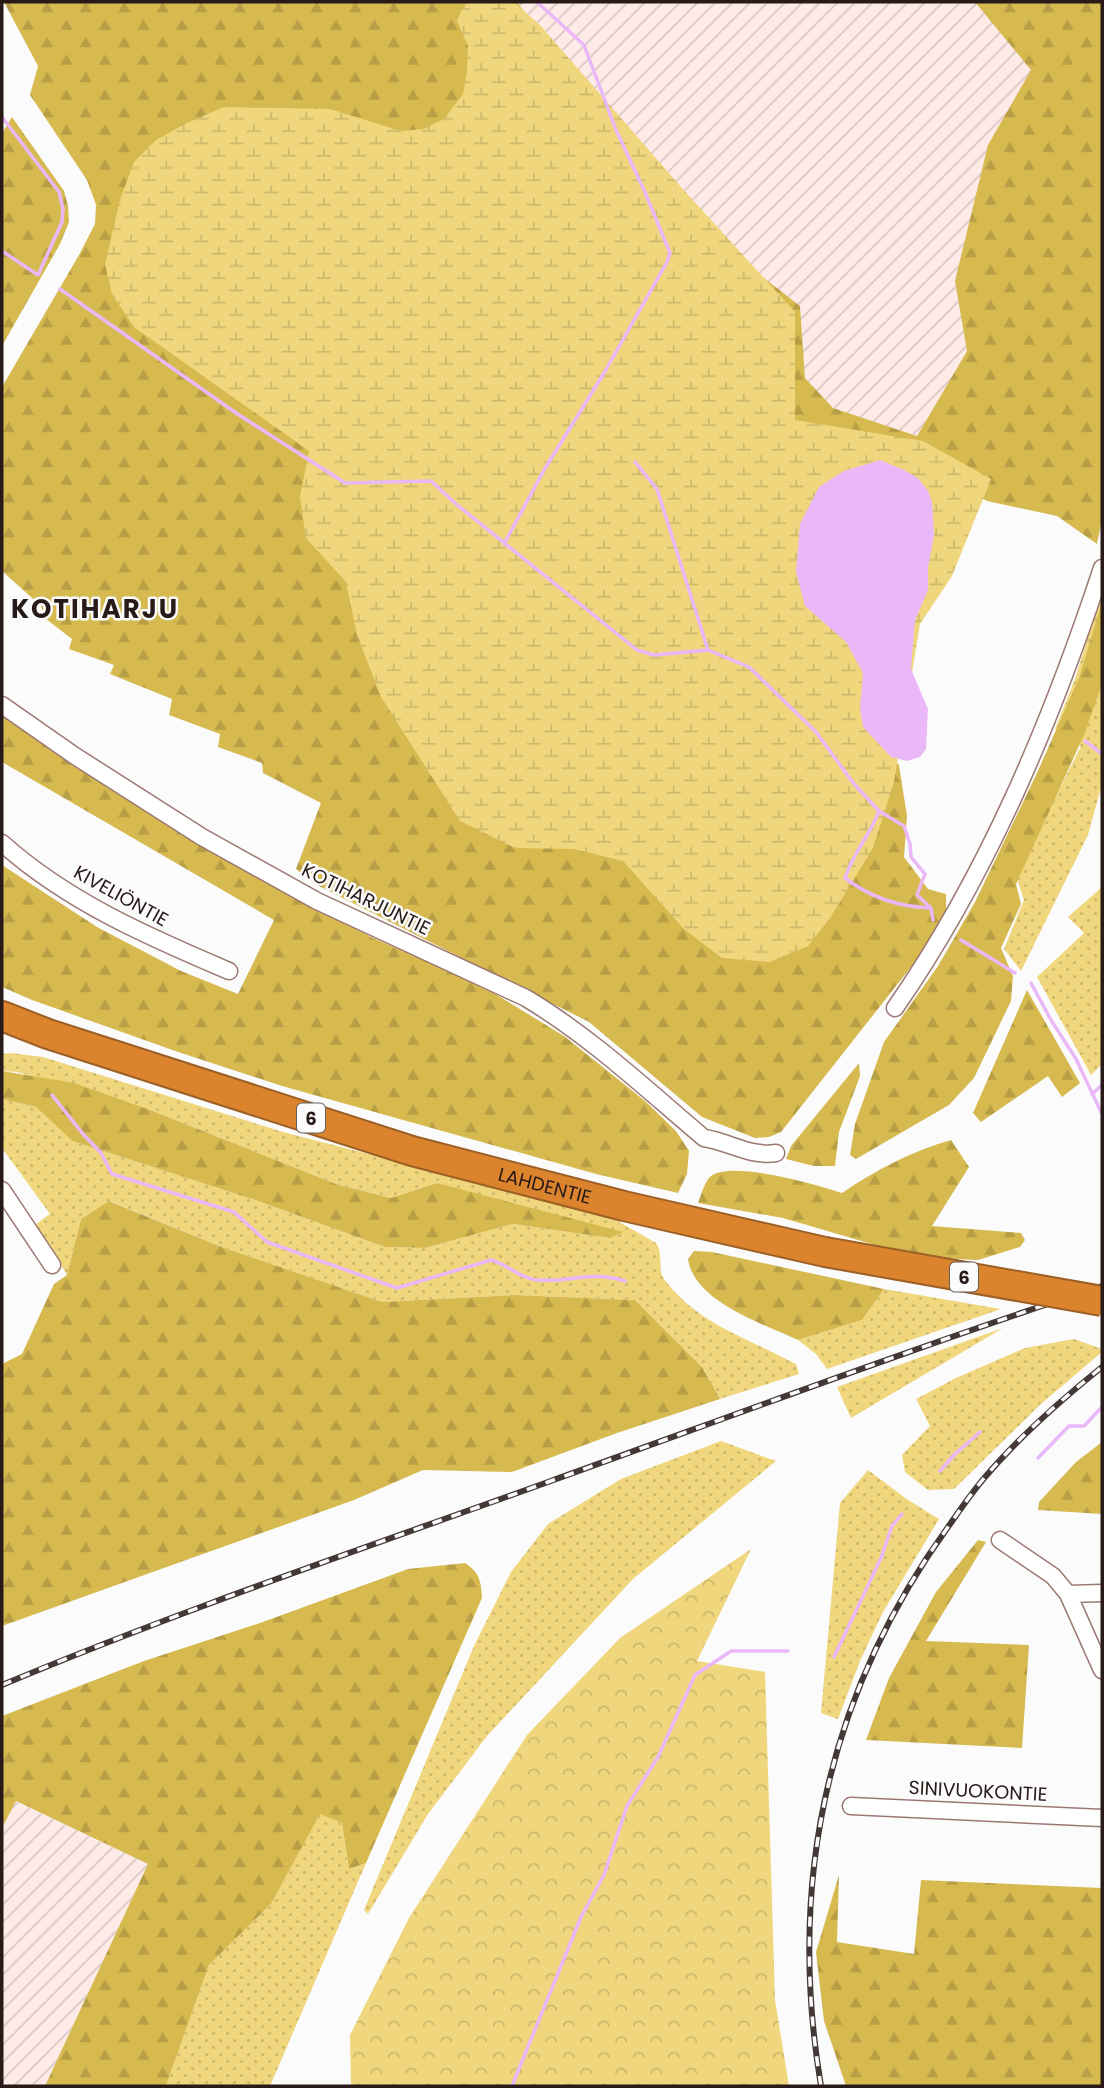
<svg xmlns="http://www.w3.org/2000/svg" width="1104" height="2088" font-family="Poppins,sans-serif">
<defs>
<pattern id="industrial-furrows" width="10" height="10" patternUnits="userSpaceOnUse" patternTransform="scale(1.75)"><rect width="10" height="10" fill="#feeae7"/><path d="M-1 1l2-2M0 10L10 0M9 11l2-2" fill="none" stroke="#dac8c5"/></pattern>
<pattern id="grass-dots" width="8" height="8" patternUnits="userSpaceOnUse" patternTransform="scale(1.75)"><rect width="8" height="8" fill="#f0d77d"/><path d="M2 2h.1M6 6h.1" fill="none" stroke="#ceb86b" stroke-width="1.8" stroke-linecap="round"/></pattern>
<pattern id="forest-firs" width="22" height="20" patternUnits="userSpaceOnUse" patternTransform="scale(1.75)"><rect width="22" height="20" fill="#d6ba50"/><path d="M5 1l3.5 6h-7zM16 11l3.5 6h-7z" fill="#b89f45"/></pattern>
<pattern id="wetland-marsh" width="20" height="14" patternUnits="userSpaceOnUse" patternTransform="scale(1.75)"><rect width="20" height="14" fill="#f0d77d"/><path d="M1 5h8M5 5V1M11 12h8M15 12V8" fill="none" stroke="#ceb86b"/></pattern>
<pattern id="park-crowns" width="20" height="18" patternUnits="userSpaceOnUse" patternTransform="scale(1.75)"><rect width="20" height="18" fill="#f0d77d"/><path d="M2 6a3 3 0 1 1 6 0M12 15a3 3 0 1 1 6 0" fill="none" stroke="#ceb86b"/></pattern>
</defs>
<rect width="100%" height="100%" fill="#fbfbfb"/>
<path fill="url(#industrial-furrows)" d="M517,2H1041L1035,75L967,351L917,436L833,409L805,378L800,306L670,205Z
M15,1801L148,1864L45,2086H2V1828Z"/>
<path fill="url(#grass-dots)" d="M1102,592V784L1088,835L1021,971L1004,949L1024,900L1016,876L1081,746L1055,729L1075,679Z
M1102,887V1064L1091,1075L1037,977L1084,933L1068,917Z
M11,1053L43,1057L283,1132L609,1216L656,1243C664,1254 657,1269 664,1279C697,1324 748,1338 796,1364L799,1374L720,1399L702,1367L635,1300L514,1295L382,1302L219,1246L110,1201L81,1219L67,1275L36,1224L50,1214L2,1148V1099L36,1107L72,1141L255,1200L385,1247L425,1248L513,1224L610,1238L437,1183L391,1198L336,1184L153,1111L17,1072L2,1071V1054Z
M884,1289L1001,1309L827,1369L816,1354L798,1340L862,1320Z
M1003,1328L851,1418L837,1387Z
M1074,1339L1102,1349V1352L1042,1403L954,1489L928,1490L905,1472L902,1455L930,1426L916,1399L956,1378L1025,1348Z
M721,1441L776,1461L633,1579L487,1736L428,1814L368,1914L364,1910L474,1646L511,1572L548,1524L621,1479Z
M868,1470L908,1500L939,1519L883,1612L860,1661L838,1719L821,1713L840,1503Z
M320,1813L342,1823L349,1869L366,1863L270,2086H166L209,1965L271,1904Z"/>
<path fill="url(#forest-firs)" d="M4,2H517L670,205L800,306L805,378L833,408L917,436L967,351L955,281L988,145L1031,70L975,2H1102V519L1097,544L1057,516L987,501L943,476L863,727L899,765L907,816L904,857L928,889L946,894V912L922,953L781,1132L769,1137L755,1138L702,1117L589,1022L315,884L296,869L321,803L263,773L262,763L218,747L220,734L169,715L172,699L110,674L114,665L69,649L72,639L46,619L41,606L2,571V387L79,255L95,224L96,205L87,180L30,95L38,66Z
M12,117L64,191L68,206L69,222L60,244L2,346V133Z
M1102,602V684L1084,735L1016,884L1021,904L1001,948L1013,976L1011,1001L974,1078L949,1105L856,1159L850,1155L855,1124L884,1042L938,966L975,902L1037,773L1079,678Z
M2,716L69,763L213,850L373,938L479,984L564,1036L645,1101L676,1131L689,1151L687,1174L678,1193L596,1174L282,1086L178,1052L32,1000L2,987V865L97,927L181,971L238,994L274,920L2,762Z
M1027,990L1080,1083L1062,1097L1048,1076L981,1122L973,1113Z
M859,1063L860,1076L839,1132L835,1166H814L786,1159L791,1146Z
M2,1071L74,1083L153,1111L336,1184L391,1198L437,1183L623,1232L610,1238L513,1224L425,1248L385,1247L255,1200L72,1141L36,1107L2,1099Z
M951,1140L969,1167L932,1226L1021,1233L1025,1240L1020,1247L978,1260L916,1257L783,1218L698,1203C701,1195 704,1184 709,1178C725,1158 819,1185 842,1193C876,1170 912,1151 951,1140Z
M109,1201L219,1246L382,1302L514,1295L635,1300L702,1367L720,1399L617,1433L512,1472L423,1470L354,1500L2,1626V1364L22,1354L54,1284L67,1275L81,1219Z
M694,1251L712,1252L884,1289L862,1320L798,1340C764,1324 694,1302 688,1259Z
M1102,1442V1514L1038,1510L1039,1502L1076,1462Z
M978,1540L986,1542L926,1641L1029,1645L1022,1748L866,1740L889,1678L936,1592Z
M465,1563C480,1573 481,1581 482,1598L366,1863L349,1869L342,1823L320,1814L271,1904L209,1965L166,2086H45L148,1864L16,1801L2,1828V1716L144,1661L260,1623L408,1569Z
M839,1875L837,1942L914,1954L921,1880L1102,1888V2086H846L824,2021L816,1952Z"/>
<path fill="url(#wetland-marsh)" d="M469,2H514L540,25L681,187L795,312V420L923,441L991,479L952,576L920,624L894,782L873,848L830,918L808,946L770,962L722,958L684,929L623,861L573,849L515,848L460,821L381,697L357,635L346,582L306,538L300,497L309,451L134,327L112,294L105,264L120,200L134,162L156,140L187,123L224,107L330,109L401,131L423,129L444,119L463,94L467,71L468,46L457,21L463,7Z"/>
<path fill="url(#park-crowns)" d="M751,1549L697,1661L765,1672L775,2000L789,2086H351L350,2035L409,1918L527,1735L620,1638Z"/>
<path fill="#eab8f8" d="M880,460L904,470L918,478L928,491L932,502L934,535L928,568V590L915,620L911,669L928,709L926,749L920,757L907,761L891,757L863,727L860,709L863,673L846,642L805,606L796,572L800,524L819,487L844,471Z"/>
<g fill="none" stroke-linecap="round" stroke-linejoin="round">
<path stroke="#eab8f8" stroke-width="3.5" d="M2,117L59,192L63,209L62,222L38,275L2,251
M60,289L236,413L345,483L431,481L456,504L637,650L654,655L708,650L749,667L816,732L854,784L879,811L904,826L910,844L911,857L925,874L917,895L931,908
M635,462L657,489L708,650
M504,544L544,470L604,373L667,262L670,253L644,190L616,130L584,45L537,2
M1085,741L1102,754
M879,811C870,835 853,853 845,878C871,898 898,907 931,908L933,920
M961,940L1015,973
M1031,983L1051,1020L1076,1059L1102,1114
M1092,1094L1102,1085
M52,1095L83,1134L101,1153L112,1174L234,1212L267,1242L397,1288L491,1260C507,1264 519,1278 537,1280C570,1283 589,1270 625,1281
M1038,1458L1069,1426H1084L1102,1407
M940,1471L954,1455L980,1432
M834,1657L881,1558L892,1526L902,1514
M512,2086L581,1917L604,1875L627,1806L658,1757L695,1675L731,1651H788"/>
<defs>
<path id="street" d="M2,705L75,756L202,837L317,901L526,998C591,1037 646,1089 704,1138C730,1142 750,1157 776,1153
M2,843C68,902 149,937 229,971
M895,1008C988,874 1051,722 1102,568
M2,1190L52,1265
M1000,1540L1053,1576L1068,1594L1102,1670
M1068,1594L1102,1593
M851,1806L1102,1818"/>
<g id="highway">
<path id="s1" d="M2,1016L48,1034L412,1151L624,1206L825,1252"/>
</g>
</defs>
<use href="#street" stroke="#9c7873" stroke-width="19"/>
<use href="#highway" stroke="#9c5f26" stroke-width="32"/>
<use href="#street" stroke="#fff" stroke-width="16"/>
<use href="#highway" stroke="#db842d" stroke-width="28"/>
<defs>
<path id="rail" d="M2,1685C181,1610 365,1548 548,1482C732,1416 916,1347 1102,1286
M821,2086C787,1883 827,1695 948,1527C960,1510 972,1492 986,1476C1021,1435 1061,1400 1102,1367"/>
</defs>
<use href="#rail" stroke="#443836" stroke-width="6"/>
<use href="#rail" stroke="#fbfbfb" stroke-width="3.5" stroke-dasharray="10" stroke-linecap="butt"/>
<defs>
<path id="highway-bridge" d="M825,1252L1102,1301"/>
</defs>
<use href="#highway-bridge" stroke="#9c5f26" stroke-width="32" stroke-linecap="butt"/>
<use href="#highway-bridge" stroke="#db842d" stroke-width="28"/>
</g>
<g text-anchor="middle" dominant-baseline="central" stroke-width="5" stroke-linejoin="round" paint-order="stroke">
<g fill="#fbfbfb" stroke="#675e5c" stroke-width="2">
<rect x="297" y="1103.5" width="28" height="29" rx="5"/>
<rect x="950" y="1262.5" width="28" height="29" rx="5"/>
</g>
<g font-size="18" font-weight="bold" fill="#281a18">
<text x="311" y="1118">6</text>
<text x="964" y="1277">6</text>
</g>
<g font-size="19" fill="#281a18" stroke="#fbfbfb">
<text transform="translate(121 896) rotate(29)">KIVELIÖNTIE</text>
<text transform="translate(366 899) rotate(26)">KOTIHARJUNTIE</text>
<text stroke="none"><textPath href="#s1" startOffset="569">LAHDENTIE</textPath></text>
<text transform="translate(978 1791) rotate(3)">SINIVUOKONTIE</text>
</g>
<g font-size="26" font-weight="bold" letter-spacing="2" fill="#281a18" stroke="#fbfbfb">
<text x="95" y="609">KOTIHARJU</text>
</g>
</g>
<rect width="1104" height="2088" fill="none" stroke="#281a18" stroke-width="7"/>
</svg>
